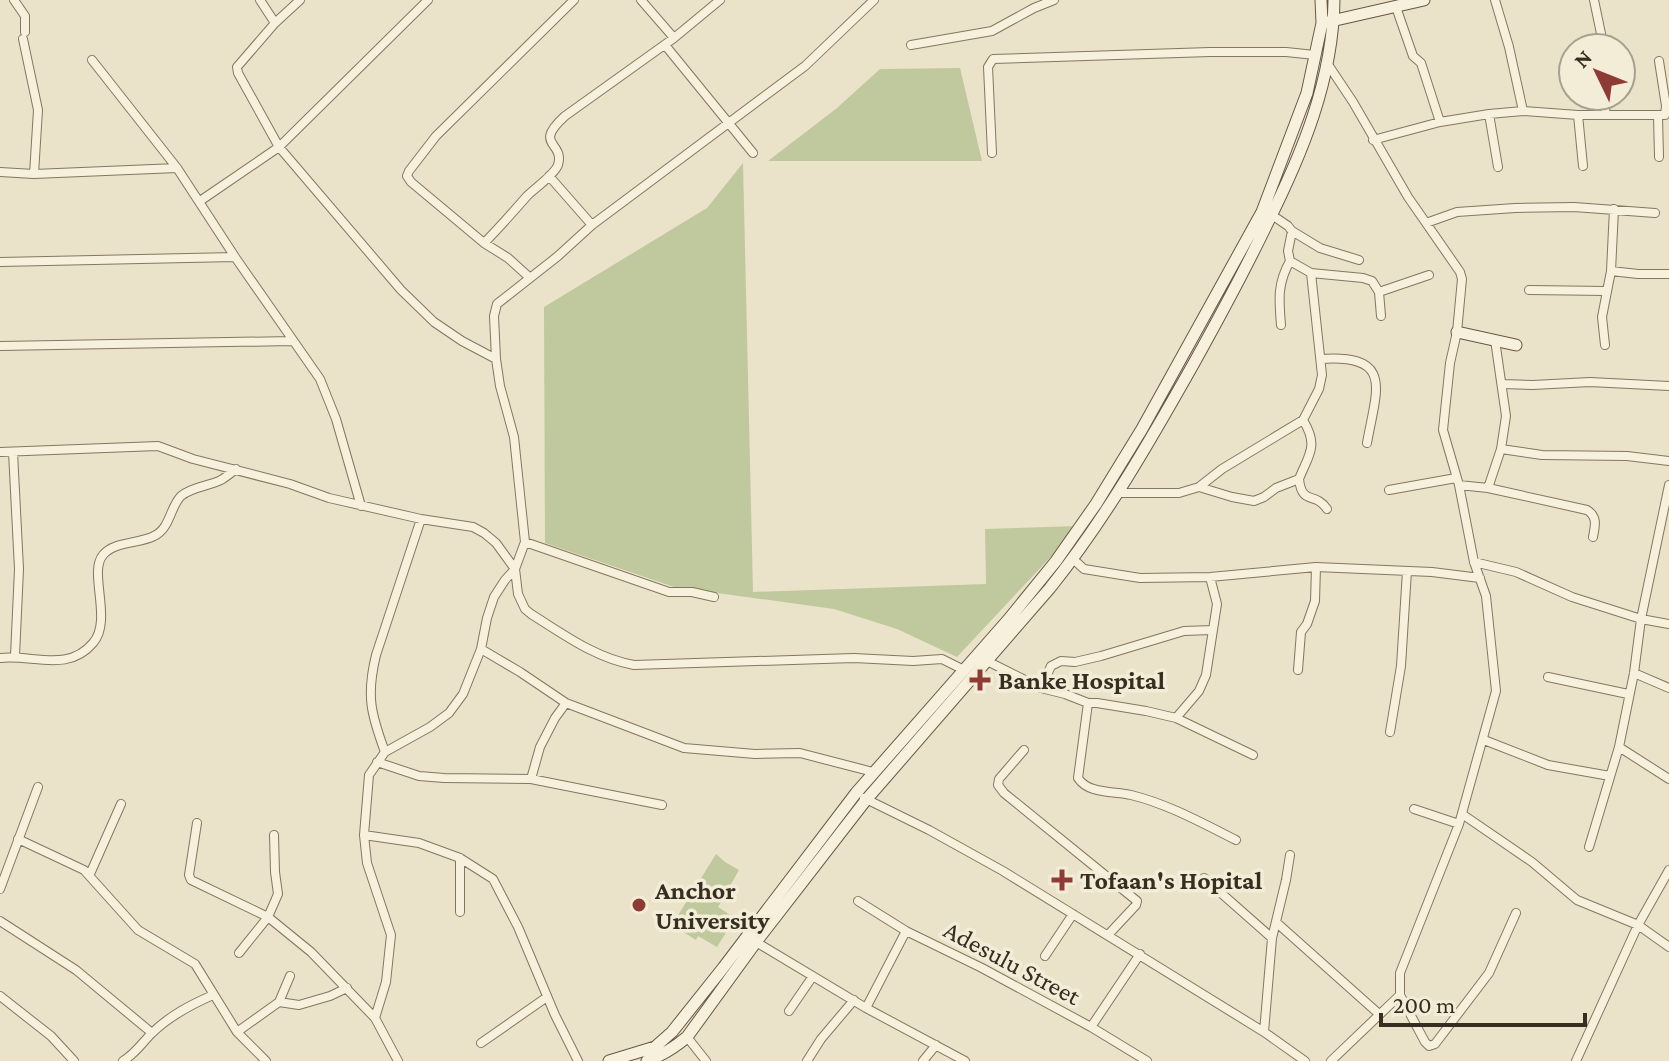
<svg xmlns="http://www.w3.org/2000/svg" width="1669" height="1061" font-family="'Crimson Pro',serif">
<rect width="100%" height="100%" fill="#eae3c9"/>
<path fill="#c0c89e" d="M960,68L982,161H768L837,108L880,69Z
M743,163L753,592L986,584L985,529L1077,526L1059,548L957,657L897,629L834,609L674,587L545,543L544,307L707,208Z
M716,854L725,862L739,870L718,907L735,918L717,947L698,936L696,940L672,925Z"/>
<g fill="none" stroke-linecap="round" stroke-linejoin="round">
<defs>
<path id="street" d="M14,0L25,16V32
M260,0L275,23
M300,0L275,23L237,67L238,73L279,147L401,290L434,322L462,341L496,359
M641,0L674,38
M1495,0L1509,47L1523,111
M1594,0L1604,48
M1396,7L1413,56L1421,63L1440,122
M23,39L38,110L34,174
M665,45L753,153
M911,45L992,31L1034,8L1054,0
M92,60L177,168L235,257L320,379L336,419L361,506
M1327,63L1353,102L1408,197L1460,272L1462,279L1457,332L1450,363L1443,430L1459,485L1474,562L1486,596L1496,691L1459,824L1400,973V995L1425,1042L1429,1046L1435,1044L1489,973L1516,913
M1489,114L1498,167
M1605,114L1606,96
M1578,115L1583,166
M1658,116L1659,157
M1373,140L1440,122L1489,114L1523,111L1578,115H1665L1666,106L1659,61
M992,153L988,67L993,59L1210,52H1286L1315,55
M0,172L34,174L177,168
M549,176L592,225
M200,201L279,147L428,0
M1269,213L1288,226L1292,231L1288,251L1290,261L1311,273L1363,278L1372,281L1379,292L1381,316
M1426,223L1457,212L1515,208L1574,207L1655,213
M1292,231L1320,248L1359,260
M484,243C499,228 513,212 527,196C535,188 554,175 558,165C565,141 532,146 565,116L674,38L720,0
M0,262L235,257
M1611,271L1638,274H1669
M529,277L508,258L484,243L411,182L407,176L409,171L436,136L574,0
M1529,290L1606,291
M1379,292L1429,275
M1281,325C1279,300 1277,284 1290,261
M1605,345L1602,317L1611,271L1614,209
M0,346L292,341
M1321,359C1395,354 1376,391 1367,443
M1502,384L1533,385L1590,382L1669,386
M1501,449L1542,455L1627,456L1669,461
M0,452L158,446L193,459L290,484L329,498L421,519L473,527L484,533L496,543L515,569L518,594L525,609L531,614C563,634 595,658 634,665L854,658L913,661L942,659L964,670
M13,452L19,569L15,656
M1299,479C1302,506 1315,491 1327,509
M1459,485L1488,488L1587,510C1598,517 1595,526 1593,537
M1199,487L1232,497L1254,501L1264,497L1276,488L1299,479C1309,454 1319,446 1303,420
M1488,488L1501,449L1506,416L1495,340
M1389,490L1456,478
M1118,493H1179L1199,487L1222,469L1303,420L1319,389L1322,375L1311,273
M525,542L669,592H692L714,597
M1073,559L1084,569L1140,578L1210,577L1316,567L1432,572L1480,578
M1474,562L1516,572L1572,597L1641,619L1669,624
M481,649L520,672L566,703L684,748L755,754L800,753L873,772
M0,658C32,654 68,673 93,643C113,620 88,572 103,555C114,541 139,544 154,536C170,529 170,507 181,496C191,487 209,486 221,480C226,477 231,473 236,469
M985,660L1041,688L1065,694L1088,703H1097L1146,711L1176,718L1253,755
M1298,670L1301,632L1307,624L1315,601L1316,567
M1634,673L1669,688
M1548,677L1628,694
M1041,688L1051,666L1061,661L1075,662L1101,656L1184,631L1212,630
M1088,703L1078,778C1088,794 1114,791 1131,795C1168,804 1202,823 1236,840
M1176,718L1199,691L1206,675L1217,604L1210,577
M1390,732L1401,666L1407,571
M1484,740L1548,765L1610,776
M1619,747L1669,779
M1024,750L999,779L998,785L1004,793L1137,901L1136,905L1108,935
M385,752C371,714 366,696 376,655L421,519
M377,762L419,776L444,778L531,779L662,805
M531,779L540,747L555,718L566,703
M864,798L929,830L1003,871L1264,1032L1305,1061
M1414,809L1459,824
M1462,814L1532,862L1577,900L1638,925L1669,947
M197,823L189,875L191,880L268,917L311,952L375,1018L398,1061
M364,835L419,843L460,858L493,879L518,927L555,1015L578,1061
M18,839L84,870L138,930L195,964L237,1032L266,1061
M1589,847L1619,747L1634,673L1641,619L1669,485
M460,858V912
M90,874L121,804
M1204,878L1272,938
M0,889L38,787
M858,901L906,931L982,968L1091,1027L1147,1061
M0,921L76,970L152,1033
M1277,923L1379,1014
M756,942L866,1008L965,1061
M239,953L268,917L278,894L275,872L274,835
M1045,956L1073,914
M0,996L51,1036L74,1061
M279,1002L299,1005L330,996L347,988
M866,1008L906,931
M789,1011L813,976
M375,1018L386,982L391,935L367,863L364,835L369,775L385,752L430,727L449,713L463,694L481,649L487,618L494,597L505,580L515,569L525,542L514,437L500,386L496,359L494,316L497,304L558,256L592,225L805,66L874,0
M1091,1027L1140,954
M237,1032L279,1002L290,976
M1264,1032L1272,938L1286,880L1290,855
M687,1037L706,1061
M481,1043L547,997
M123,1061C135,1054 142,1043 151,1034C169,1016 190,1005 213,995
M807,1061L821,1039L854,1000
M923,1061L936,1045
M1331,1061L1400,995
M1576,1061L1638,925L1669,870"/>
<path id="secondary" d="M1327,22L1424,0
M1457,332L1516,345
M609,1061L655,1047L672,1032L723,968L856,793L1008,620L1056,561L1096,504L1142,429L1262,212L1307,93L1322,23L1321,0
M647,1061C663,1055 674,1048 687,1037L756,942L866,800L1050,588C1106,518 1150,441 1194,363C1219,318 1244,272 1267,224C1302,154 1333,80 1334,0"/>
</defs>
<use href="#street" stroke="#85765f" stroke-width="10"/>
<use href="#secondary" stroke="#675742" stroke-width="13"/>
<use href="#street" stroke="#f6f0dc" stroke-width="8"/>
<use href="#secondary" stroke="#f6f0dc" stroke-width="11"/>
</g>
<g fill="#8e3b35" stroke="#f3edd8" stroke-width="3">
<path d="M976 668h8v8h8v8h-8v8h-8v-8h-8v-8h8z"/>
<path d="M1058 868h8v8h8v8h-8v8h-8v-8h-8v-8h8z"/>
<circle cx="639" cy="905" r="8"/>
</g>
<g text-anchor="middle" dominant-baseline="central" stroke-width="7" stroke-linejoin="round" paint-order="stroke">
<g font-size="26" font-weight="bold" fill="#372d21" stroke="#f3edd8" text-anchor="start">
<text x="998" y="680">Banke Hospital</text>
<text x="1080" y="880">Tofaan's Hopital</text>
<text x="655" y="890">Anchor<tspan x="655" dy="30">University</tspan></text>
</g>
<g font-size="26" fill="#372d21" stroke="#f3edd8">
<text transform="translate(1012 963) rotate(28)">Adesulu Street</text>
</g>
</g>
<g transform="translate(1597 72) rotate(313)"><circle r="38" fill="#f3edd8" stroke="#a8a08f" stroke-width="2"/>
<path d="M0-6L14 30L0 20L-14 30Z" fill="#8e3b35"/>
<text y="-12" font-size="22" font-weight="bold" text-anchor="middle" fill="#372d21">N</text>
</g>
<path d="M1381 1013v12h204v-12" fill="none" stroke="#372d21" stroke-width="4"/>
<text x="1393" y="1013" font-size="24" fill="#372d21" stroke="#f3edd8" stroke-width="6" paint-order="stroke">200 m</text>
</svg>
